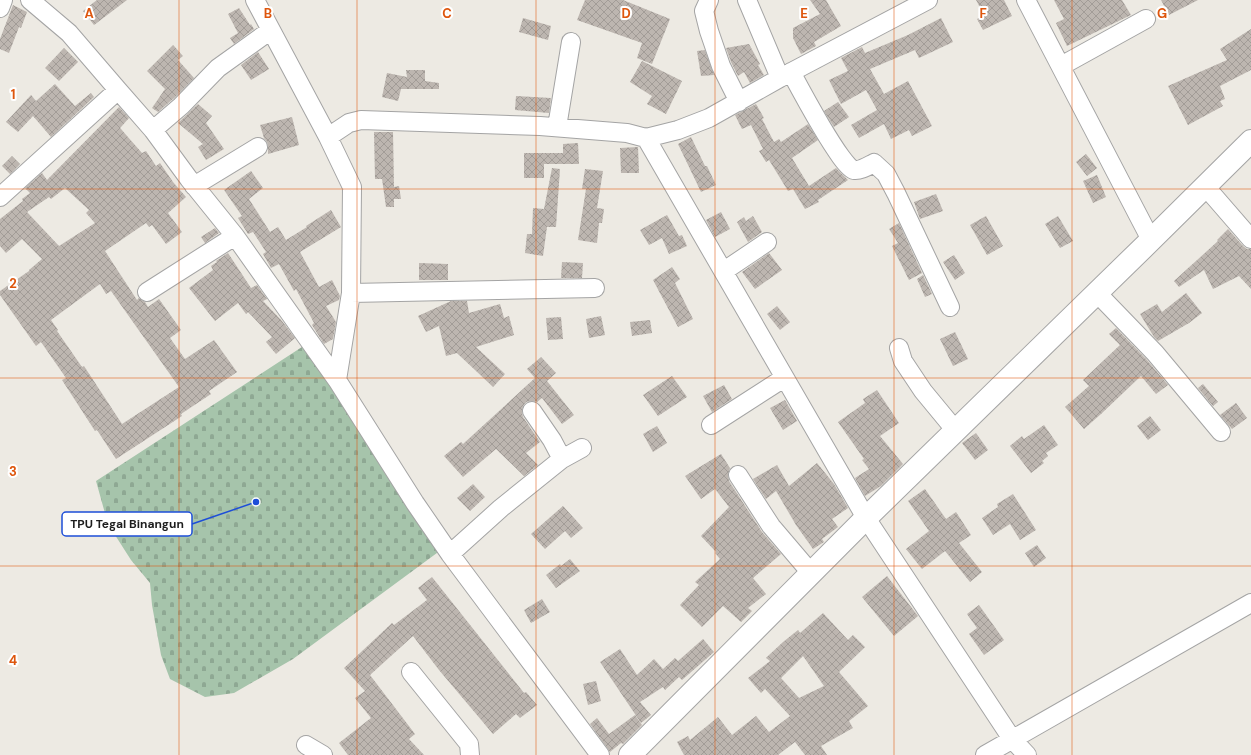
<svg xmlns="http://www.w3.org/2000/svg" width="1251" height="755" font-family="'DM Sans',sans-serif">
<defs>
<pattern id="cemetery-stones" width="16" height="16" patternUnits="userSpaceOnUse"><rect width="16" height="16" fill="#a6c4ab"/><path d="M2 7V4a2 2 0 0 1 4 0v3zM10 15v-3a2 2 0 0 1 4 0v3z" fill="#8ea893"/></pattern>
<pattern id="building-cross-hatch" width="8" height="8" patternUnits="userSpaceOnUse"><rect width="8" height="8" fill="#bdb6b0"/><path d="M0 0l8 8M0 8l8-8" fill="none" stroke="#a29c97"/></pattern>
</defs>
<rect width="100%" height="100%" fill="#edeae3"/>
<path fill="url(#cemetery-stones)" d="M305,345L441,550L293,659L234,693L205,697L170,679L161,655L152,605L150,583L131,560L108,524L96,481Z"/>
<path fill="url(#building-cross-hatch)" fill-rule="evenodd" d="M97,0H127L94,25L83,11Z
M585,0H623L670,19L652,64L637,58L642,43L577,20Z
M810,0H826L841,26L814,42L816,46L801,54L793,38V28L820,14Z
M976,0H1004L1012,16L983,30L977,19L984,15Z
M1054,0H1122L1131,15L1067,46L1056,23L1064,19Z
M1161,0H1198L1169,15Z
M13,5L27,12L21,28L19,27L9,53L0,49V39Z
M239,8L250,25L251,24L254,29L234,44L230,38L238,33L228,14Z
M523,18L551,26L548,40L519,32Z
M941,18L953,42L919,58L915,50L870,69L884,94L908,81L932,126L912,136L909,130L891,139L884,124L859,138L851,125L877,110L866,90L841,104L829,80L848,71L841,58L862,47L865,53L908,35Z
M1251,29V70L1220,86L1225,99L1220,101L1223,106L1188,125L1168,86L1227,60L1220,49Z
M749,44L760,64L758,65L764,75L750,83L744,72L738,76L731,62L726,48Z
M173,45L183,56L178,60L194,78L174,98L158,112L152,108L165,89L147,71Z
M64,48L78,62L59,81L45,68Z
M705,50L714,75L701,76L697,51Z
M258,52L269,69L251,80L241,65Z
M642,61L682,81L666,114L647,104L652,96L630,82Z
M406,70H425V81L439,83V89H401L398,101L382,97L387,73L407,77Z
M55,84L75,106L91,93L94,97L51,137L33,116L18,132L6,122L31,95L36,101Z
M516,96L551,98L549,113L515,110Z
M838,102L849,117L834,127L824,111Z
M198,104L212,116L206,123L224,149L206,160L198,147L203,144L178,123Z
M756,104L764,118L762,119L774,142L779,139L781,142L808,124L818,140L792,158L809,186L836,168L848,180L818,200L819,202L805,209L793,189L788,191L769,160L766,162L759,151L763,149L751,125L742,129L735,115Z
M119,107L129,118L120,128L142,153L146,151L156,166L160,163L173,182L186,197L168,213L182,232L166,244L152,225L149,227L146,223L105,251L137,300L139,298L145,302L148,307L159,299L181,330L170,338L185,359L214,340L237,372L209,391L211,394L181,414L182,416L116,459L97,430L95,431L62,380L66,378L41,342L36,346L0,295V291L29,271V270L42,259L22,239L6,253L0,246V219L23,201L22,199L30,193L25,188L42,173L47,180ZM65,188L89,210L86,213L95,223L59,246L27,212L49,197L51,199ZM100,284L106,294L111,291L179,387L122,424L84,366L82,367L57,331L58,330L51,320Z
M292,117L299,145L268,154V146L267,142L264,138L260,125Z
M374,132H393L394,187L399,186L401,199H394V207H386L382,179H375Z
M691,137L705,166H707L716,185L701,192L678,144Z
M578,143L579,164H544V178H524V153H563V144Z
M638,147L639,173H621L620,148Z
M1086,154L1097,168L1087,176L1076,162Z
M12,156L20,164L10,174L2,166Z
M552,168L560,169L556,227H547L543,256L525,253L527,234H532L533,208L544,209Z
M585,169L603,171L597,208L604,209L602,223H599L597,243L578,240L586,189H582Z
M251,171L263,188L249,199L270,232L278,227L286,240L307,227L306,226L331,210L341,227L300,252L319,287L332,280L340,296L339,300L326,306L336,322L333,339L324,344L312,325L314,323L296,289L294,291L279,264L271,268L263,254L266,252L253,232L248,234L238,218L242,216L224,190Z
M1097,175L1106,197L1093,203L1083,181Z
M936,194L943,211L920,219L914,202Z
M721,212L730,229L715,237L706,220Z
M667,215L679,236L682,235L687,246L669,254L662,238L649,245L640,230Z
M753,216L762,232L748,242L737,222L744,217L746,221Z
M986,216L1003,246L987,255L970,225Z
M1058,216L1073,241L1060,248L1045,224Z
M899,223L922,273L909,280L892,246L898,243L889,229Z
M215,228L219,233L205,243L201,237Z
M1228,229L1243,246L1247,249H1251V289L1239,276L1213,289L1204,270L1179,287L1174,281L1218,241L1217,240Z
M228,253L251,288L257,285L267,299L263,301L282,321L295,338L276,354L266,342L272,337L248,312L246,314L238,303L215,321L189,288L213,270L211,266L217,262L216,261Z
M769,253L782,270L755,289L742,272Z
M954,255L965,273L955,280L943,262Z
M562,262L583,263L582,278H561Z
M419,263L448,264V280H419Z
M672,267L680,279L675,283L693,319L678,327L653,280Z
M923,275L932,294L925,297L917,279Z
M1186,293L1202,313L1189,323L1158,341L1154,337L1140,314L1157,304L1162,312Z
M451,301H467L469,313L500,304L504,318L509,316L514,335L476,347L505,374L493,387L457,353L446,356L439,326L426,332L418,316Z
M777,306L790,322L780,330L767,314Z
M601,316L605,335L589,338L586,319Z
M561,317L563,339L548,340L546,318Z
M650,320L652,333L632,336L630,322Z
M1116,328L1147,360L1168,385L1156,394L1141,376L1101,414L1084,429L1065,407L1089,386L1083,380L1120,345L1109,334Z
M955,332L968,359L953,366L940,339Z
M541,357L556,373L547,381L574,415L562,424L542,398L537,402L532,401L526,402L523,406L522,412L523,417L540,442L526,453L538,465L524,476L496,449L463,477L444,456L461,442L463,444L535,378L527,369Z
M672,376L687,397L658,416L643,395Z
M1203,384L1218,402L1213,406L1198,388Z
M724,385L732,399L712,412L703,396Z
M877,390L899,423L880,436L903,464L881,486L865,496L855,478L869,469L862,460L864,459L838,422L865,403L863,399Z
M785,400L797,421L783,430L770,408Z
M1236,403L1247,418L1232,429L1220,415Z
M1150,416L1161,430L1148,440L1137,426Z
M1044,425L1058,445L1046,453L1048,456L1042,461L1044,463L1031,473L1010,446L1022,436L1024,439Z
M657,426L667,443L653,452L643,434Z
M976,433L988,450L975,460L962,443Z
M721,454L730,468L728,475L729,481L762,532L781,554L753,578L766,594L748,608L752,611L741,622L723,606L702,627L680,605L699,585L695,582L720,559L715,553L716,552L701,536L729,507L715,489L701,499L685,476Z
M817,463L834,484L848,508L832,519L838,527L822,539L824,542L813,549L796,525L776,491L766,499L753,479L777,465L789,486Z
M473,484L485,497L470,511L457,498Z
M925,489L946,519L956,512L971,535L959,543L982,572L970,582L945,551L922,569L906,549L929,531L908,501Z
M1013,494L1036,530L1020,540L1010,524L993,535L982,518L998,507L997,504Z
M563,506L583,528L571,538L565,531L545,549L531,534Z
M1037,545L1046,558L1034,567L1025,553Z
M570,559L580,571L556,588L546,575L560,564L561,566Z
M887,576L918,616L894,636L862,597Z
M432,577L524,693L526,692L537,705L520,718L516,714L493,734L439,670L413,636L370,675L415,734L409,739L424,755H348L339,743L371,718L355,698L365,691L344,668L392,623L394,625L427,600L418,588Z
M542,599L550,612L531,623L524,610Z
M979,605L1004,640L984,655L969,634L977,628L967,614Z
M823,613L848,640L853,635L865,647L839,672L868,706L849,721L853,728L821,746L827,755H805L795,742L778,755H684L677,742L688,736L690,740L718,717L732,735L756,716L769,732L790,716L765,689L761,693L748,678L770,661L766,658L783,642L798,630L800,633ZM803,656L824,686L799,698L781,678Z
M703,639L714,652L682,680L679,677L665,690L663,687L640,702L651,715L641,723L600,662L620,649L637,675L654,659L663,669L675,658L678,661Z
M596,681L601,701L588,705L583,684Z
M635,715L642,725L623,744L621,743L610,752L590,724L597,718L609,734Z"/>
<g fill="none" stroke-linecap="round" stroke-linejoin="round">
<defs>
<path id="minor" d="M30,0L69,33L118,90L153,130L189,179L235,236L337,380L415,503L450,554L600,755
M255,0L328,137L352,187L351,293L337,380
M709,0L704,11L709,31L721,66L739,102
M747,0L780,78
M1026,0L1151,240
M0,8L3,0
M1061,66L1146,19
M791,72C799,87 842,168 854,170C860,171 868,166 874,163L886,174L896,193L950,307
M557,127L571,42
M153,130L181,106L218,68L271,30
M328,137L349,123L361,120L540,126L627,133L646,138L678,130L709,118L780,78L928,0
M646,138L866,518L1012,739L1027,755
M194,186L258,147
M1205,186L1251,239
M0,197L118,90
M724,271L767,242
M147,292L235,236
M351,293L595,288
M1097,293L1155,353L1221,432
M899,348L903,361L923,391L956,431
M532,411L552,440L562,459
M711,425L784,378
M738,475L771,526L811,573
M450,554L501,508L562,459L582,448
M411,672L469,744L470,755
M306,745L323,755
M985,755L1251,603"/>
<path id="tertiary" d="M630,755L866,518L1151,240L1251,141"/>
</defs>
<use href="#minor" stroke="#a4a4a4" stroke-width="20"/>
<use href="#tertiary" stroke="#a4a4a4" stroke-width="24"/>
<use href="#minor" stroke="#fff" stroke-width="18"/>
<use href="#tertiary" stroke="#fff" stroke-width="22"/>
</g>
<path fill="none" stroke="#de560d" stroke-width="1" stroke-opacity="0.55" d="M179,0V755M357,0V755M536,0V755M715,0V755M894,0V755M1072,0V755M0,189H1251M0,378H1251M0,566H1251"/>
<g font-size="13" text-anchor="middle" font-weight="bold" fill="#de560d" stroke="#fff" stroke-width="4" stroke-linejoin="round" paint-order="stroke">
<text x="89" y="18">A</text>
<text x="268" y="18">B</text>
<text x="447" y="18">C</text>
<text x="626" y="18">D</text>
<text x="804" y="18">E</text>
<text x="983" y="18">F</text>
<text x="1162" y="18">G</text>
<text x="13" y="99">1</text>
<text x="13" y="288">2</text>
<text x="13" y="476">3</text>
<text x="13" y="665">4</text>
</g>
<path fill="none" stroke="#1d4ed8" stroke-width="1.5" d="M256 502L192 524"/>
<circle fill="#1d4ed8" stroke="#fff" stroke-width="1.5" cx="256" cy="502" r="4"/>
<rect fill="#fff" stroke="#1d4ed8" stroke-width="1.5" x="62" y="512" width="130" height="24" rx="4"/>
<g font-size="12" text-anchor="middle" font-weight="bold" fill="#1d1d1d">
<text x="127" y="528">TPU Tegal Binangun</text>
</g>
</svg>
